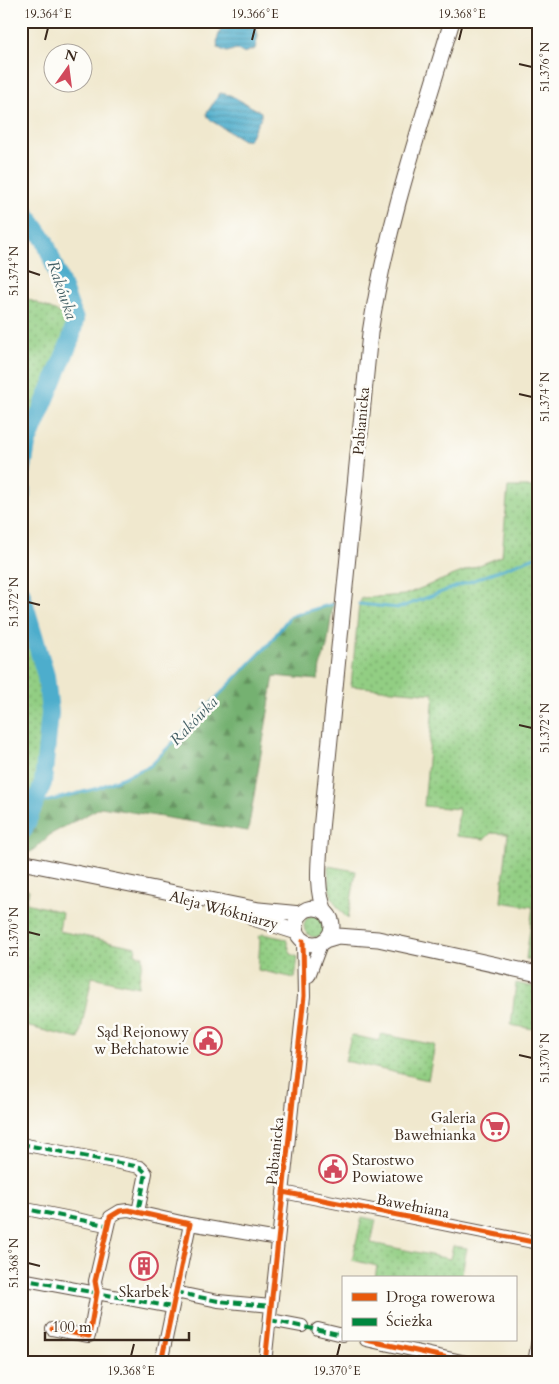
<svg xmlns="http://www.w3.org/2000/svg" width="559" height="1384" font-family="Cardo,serif">
<defs>
<pattern id="grass-dots" width="8" height="8" patternUnits="userSpaceOnUse" patternTransform="scale(1.25)"><rect width="8" height="8" fill="#92ce83"/><path d="M2 2h.1M6 6h.1" fill="none" stroke="#78a76b" stroke-width="1.8" stroke-linecap="round"/></pattern>
<pattern id="forest-firs" width="22" height="20" patternUnits="userSpaceOnUse" patternTransform="scale(1.25)"><rect width="22" height="20" fill="#75b171"/><path d="M5 1l3.5 6h-7zM16 11l3.5 6h-7z" fill="#61905c"/></pattern>
<pattern id="water-rules" width="6" height="5" patternUnits="userSpaceOnUse" patternTransform="scale(1.25)"><rect width="6" height="5" fill="#4dadcc"/><path d="M0 2.5h6" fill="none" stroke="#418da5"/></pattern>
</defs>
<rect width="100%" height="100%" fill="#fdfcf7"/>
<filter id="ink" filterUnits="userSpaceOnUse"><feTurbulence type="fractalNoise" baseFrequency=".02" numOctaves="2"/><feDisplacementMap in="SourceGraphic" scale="10" xChannelSelector="R" yChannelSelector="G"/><feConvolveMatrix kernelMatrix="1 2 1 2 8 2 1 2 1" color-interpolation-filters="sRGB"/></filter>
<filter id="wash" filterUnits="userSpaceOnUse"><feTurbulence type="fractalNoise" baseFrequency=".0096" numOctaves="4" result="noise"/><feDisplacementMap in="SourceGraphic" scale="20" xChannelSelector="R" yChannelSelector="G"/><feGaussianBlur stdDeviation="1.12" result="paint"/><feColorMatrix in="noise" values="0 0 0 0 0 0 0 0 0 0 0 0 0 0 0 0 0 1.4 0 .05"/><feComposite in="paint" operator="in"/></filter>
<g filter="url(#wash)">
<rect width="100%" height="100%" fill="#f0e8ce"/>
<path fill="url(#grass-dots)" stroke="#667c50" d="M21,296L75,320L71,339L27,444L22,474L21,522Z
M508,487H538V961L526,959L533,907L501,902L508,834L491,833L485,839L456,836L459,809L424,806L434,694L351,686L359,604L362,598L404,595L502,556Z
M21,591L46,676L50,713L43,783L21,836Z
M328,866L356,871L348,919C329,899 329,893 328,866Z
M21,888L29,890L26,903L62,912L59,931L136,947L135,954L143,956L138,987L92,977L79,1039L21,1025Z
M304 926a11 11 0 1 1 22 0a11 11 0 1 1-22 0Z
M263,934L286,939L291,954L298,957L295,978L258,970L260,940L258,937Z
M516,983L538,988V1030L511,1025Z
M381,1034L435,1045L428,1080L345,1061L351,1035L379,1041Z
M362,1217L376,1220L371,1243L450,1259L453,1246L467,1248L461,1278H375L377,1266L352,1260Z"/>
<path fill="url(#forest-firs)" stroke="#586e48" d="M333,604L327,647L320,666L318,680L274,676L248,831L101,807L51,834L31,852L21,851V836L33,805L98,788L150,766L269,644L290,616Z"/>
<path fill="url(#water-rules)" stroke="#446c75" d="M222,21L239,23L255,21L258,36L255,49L243,53L236,49L227,52L218,48C215,37 222,32 222,21Z
M220,93L230,95L261,112V117L249,140H243L210,120L206,114Z"/>
<g fill="none" stroke-linecap="round" stroke-linejoin="round">
<path stroke="#4dadcc" stroke-width="3" d="M21,217L31,219
M359,604L399,608L538,556
M33,805L98,788L150,766L269,644L290,616L333,604"/>
<path stroke="#4dadcc" stroke-width="18" d="M21,206L45,241L75,320L71,339L27,444L22,474L21,522
M21,591L46,676L50,713L43,783L24,830"/>
</g>
</g>
<g filter="url(#ink)">
<g fill="none" stroke-linecap="round" stroke-linejoin="round">
<defs>
<path id="minor" d="M309,976L321,944
M21,1144L140,1167L146,1173L138,1212
M283,1192L538,1243
M21,1208L106,1225
M190,1224L278,1239
M21,1279L172,1307
M175,1292L218,1301L271,1306
M270,1320L302,1326
M52,1329L89,1336L97,1292L95,1281L110,1217L120,1211L128,1210L190,1224L161,1363
M318,1329L343,1335
M366,1340L471,1363
M265,1363L304,996L303,941
M534,1363L538,1340"/>
<path id="major" d="M21,862L259,910L301,914
M296 926a18 18 0 1 1 36 0a18 18 0 1 1-36 0Z
M325,911C314,887 320,856 321,830L370,333C386,227 421,124 452,21
M253,918L297,932
M328,939L338,936L378,939L538,974"/>
</defs>
<use href="#minor" stroke="#564638" stroke-width="14"/>
<use href="#major" stroke="#564638" stroke-width="17"/>
<use href="#minor" stroke="#fff" stroke-width="12"/>
<use href="#major" stroke="#fff" stroke-width="15"/>
<path stroke="#00873e" stroke-width="4" stroke-dasharray="8 4" stroke-linecap="butt" d="M21,1144L140,1167L146,1173L138,1212
M21,1208L106,1225
M21,1279L172,1307
M175,1292L218,1301L271,1306
M270,1320L343,1335"/>
<defs>
<path id="cycleway" d="M283,1192L538,1243
M52,1329L89,1336L97,1292L95,1281L110,1217L120,1211L128,1210L190,1224L161,1363
M366,1340L471,1363
M265,1363L304,996L303,941"/>
</defs>
<use href="#cycleway" stroke="#fdfcf7" stroke-width="8"/>
<use href="#cycleway" stroke="#e8590c" stroke-width="5"/>
</g>
</g>
<path fill="none" stroke="#3b2a1e" stroke-width="2" d="M45,40L48,28M252,40L255,28M459,40L462,28M519,64L532,67M28,271L40,275M519,394L532,397M28,602L40,605M519,725L532,728M28,932L40,935M519,1055L532,1058M28,1263L40,1266M131,1356L134,1344M337,1356L340,1344"/>
<defs>
<symbol id="civic-ring" viewBox="-11 -11 22 22"><circle r="9.5" fill="#fdfcf7" stroke="#d1495b" stroke-width="1.5"/><path d="M-.6-6.5H3V-4.5H.6V-3L4-1V1h2V6H-6V1h2V-1L-.6-3ZM-1.2 2.5V6h2.4V2.5Z" fill="#d1495b"/></symbol>
<symbol id="supermarket-ring" viewBox="-11 -11 22 22"><circle r="9.5" fill="#fdfcf7" stroke="#d1495b" stroke-width="1.5"/><path d="M-6-5.5h2.5l.6 2H6L4.5 2H-2.5L-4.4-4H-6ZM-1.5 3.2a1.3 1.3 0 1 0 .1 0ZM3 3.2a1.3 1.3 0 1 0 .1 0Z" fill="#d1495b"/></symbol>
<symbol id="building-ring" viewBox="-11 -11 22 22"><circle r="9.5" fill="#fdfcf7" stroke="#d1495b" stroke-width="1.5"/><path d="M-4-6H4V6H1V3H-1V6H-4ZM-2.5-4.3h1.7v1.8h-1.7ZM.8-4.3h1.7v1.8H.8ZM-2.5-1h1.7V.8h-1.7ZM.8-1h1.7V.8H.8Z" fill="#d1495b"/></symbol>
</defs>
<g fill-rule="evenodd">
<use href="#civic-ring" x="192" y="1025" width="32" height="32"/>
<use href="#supermarket-ring" x="479" y="1111" width="32" height="32"/>
<use href="#civic-ring" x="317" y="1153" width="32" height="32"/>
<use href="#building-ring" x="128" y="1250" width="32" height="32"/>
</g>
<g text-anchor="middle" dominant-baseline="central" stroke-width="5" stroke-linejoin="round" paint-order="stroke">
<g font-size="15" fill="#3b2a1e" stroke="#fdfcf7">
<text transform="translate(361 421) rotate(-85)">Pabianicka</text>
<text transform="translate(224 910) rotate(15)">Aleja Włókniarzy</text>
<text transform="translate(275 1151) rotate(-84)">Pabianicka</text>
<text transform="translate(413 1206) rotate(11)">Bawełniana</text>
</g>
<g font-size="15" fill="#3b2a1e" stroke="#fdfcf7" text-anchor="end">
<text x="189" y="1032">Sąd Rejonowy<tspan x="189" dy="17">w Bełchatowie</tspan></text>
<text x="476" y="1118">Galeria<tspan x="476" dy="17">Bawełnianka</tspan></text>
<text x="352" y="1160" text-anchor="start">Starostwo<tspan x="352" dy="17">Powiatowe</tspan></text>
<text x="144" y="1292" text-anchor="middle">Skarbek</text>
</g>
<g font-size="16" font-style="italic" fill="#425e64" stroke="#fdfcf7">
<text transform="translate(62 290) rotate(71)">Rakówka</text>
<text transform="translate(194 721) rotate(-46)">Rakówka</text>
</g>
</g>
<rect width="559" height="1384" fill="none" stroke="#fdfcf7" stroke-width="55"/>
<rect x="342" y="1276" width="175" height="65" fill="#fdfcf7" stroke="#afa8a0"/>
<rect x="352" y="1293" width="25" height="8" fill="#e8590c" stroke="#afa8a0"/>
<text x="386" y="1302" font-size="15" fill="#3b2a1e">Droga rowerowa</text>
<rect x="352" y="1318" width="25" height="8" fill="#00873e" stroke="#afa8a0"/>
<text x="386" y="1326" font-size="15" fill="#3b2a1e">Ścieżka</text>
<g transform="translate(68 68) rotate(14)"><circle r="24" fill="#fdfcf7" stroke="#afa8a0"/>
<path d="M0-4L9 19L0 12L-9 19Z" fill="#d1495b"/>
<text y="-8" font-size="14" font-weight="bold" text-anchor="middle" fill="#3b2a1e">N</text>
</g>
<path d="M45 1332v8h144v-8" fill="none" stroke="#3b2a1e" stroke-width="2.5"/>
<text x="52" y="1332" font-size="15" fill="#3b2a1e" stroke="#fdfcf7" stroke-width="4" paint-order="stroke">100 m</text>
<rect x="28" y="28" width="504" height="1328" fill="none" stroke="#3b2a1e" stroke-width="2"/>
<g font-size="12" text-anchor="middle" fill="#3b2a1e">
<text x="48" y="18">19.364°E</text>
<text x="255" y="18">19.366°E</text>
<text x="462" y="18">19.368°E</text>
<text transform="translate(545 67) rotate(-90)" y="4">51.376°N</text>
<text transform="translate(14 271) rotate(-90)" y="4">51.374°N</text>
<text transform="translate(545 397) rotate(-90)" y="4">51.374°N</text>
<text transform="translate(14 602) rotate(-90)" y="4">51.372°N</text>
<text transform="translate(545 728) rotate(-90)" y="4">51.372°N</text>
<text transform="translate(14 932) rotate(-90)" y="4">51.370°N</text>
<text transform="translate(545 1058) rotate(-90)" y="4">51.370°N</text>
<text transform="translate(14 1263) rotate(-90)" y="4">51.368°N</text>
<text x="131" y="1375">19.368°E</text>
<text x="337" y="1375">19.370°E</text>
</g>
</svg>
